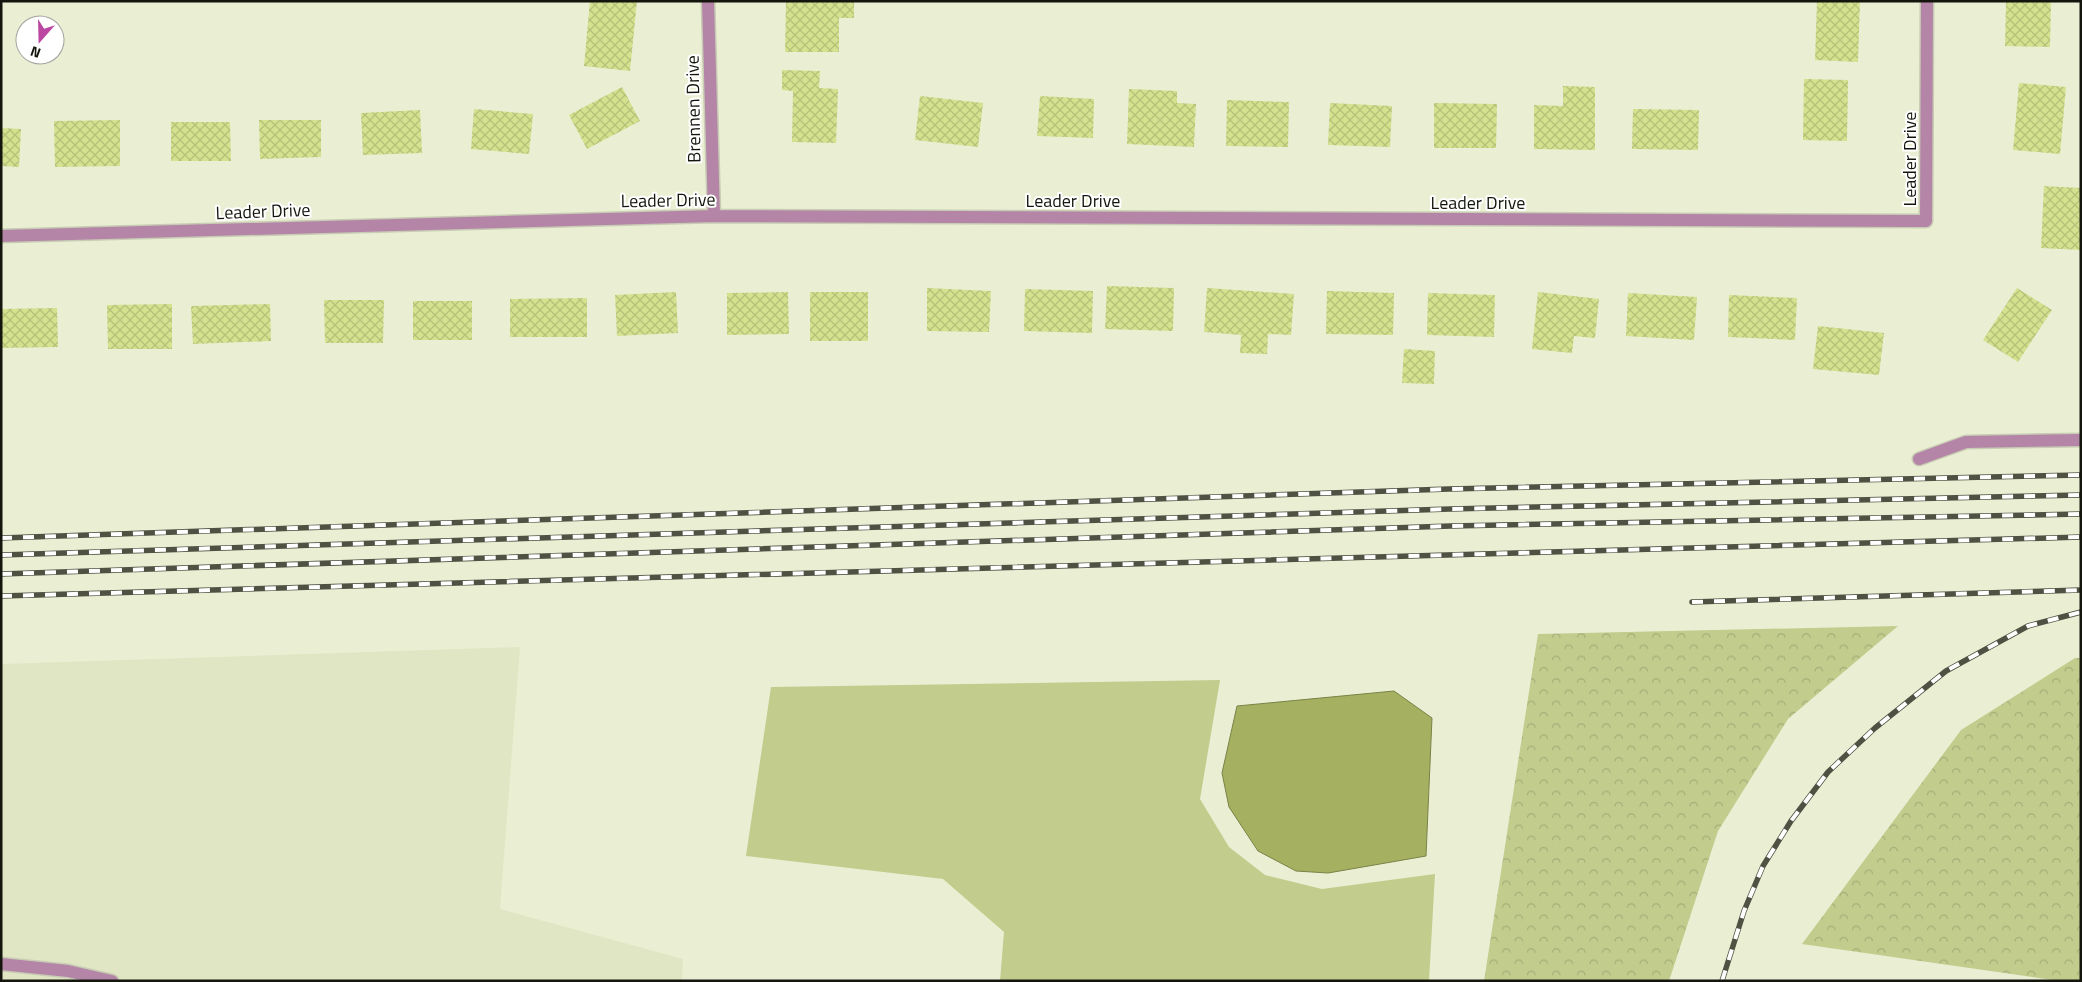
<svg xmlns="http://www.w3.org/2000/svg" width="2082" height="982" font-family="'Titillium Web',sans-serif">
<defs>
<pattern id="forest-crowns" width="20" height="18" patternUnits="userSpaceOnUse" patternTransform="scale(1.25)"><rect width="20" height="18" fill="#c1cc8d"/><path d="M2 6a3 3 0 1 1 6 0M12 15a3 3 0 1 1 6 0" fill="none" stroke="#a5ae78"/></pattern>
<pattern id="building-cross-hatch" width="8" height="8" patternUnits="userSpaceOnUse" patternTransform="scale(1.25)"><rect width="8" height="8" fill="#d4e18e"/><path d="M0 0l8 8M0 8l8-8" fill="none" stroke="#b5c079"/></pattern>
</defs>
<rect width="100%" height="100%" fill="#eaefd4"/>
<path fill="#e0e6c3" d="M520,647L500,909L683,959L682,981H1V664Z"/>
<path fill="#c1cc8d" d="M1220,680L1200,799L1229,847L1265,875L1322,889L1435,874L1429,981H1000L1004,932L943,879L746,856L771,687Z"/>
<path fill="url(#forest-crowns)" d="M1898,626L1788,719L1718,831L1669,981H1484L1538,634Z
M2075,658H2081V981H2060L1802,944L1961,730Z"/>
<path fill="#a5b160" stroke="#7a8247" d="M1394,691L1432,718L1426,856L1328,873L1296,871L1258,851L1229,807L1222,773L1237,706Z"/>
<path fill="url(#building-cross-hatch)" d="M590,1H637L630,71L584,66Z
M786,1H854V18H839V52H785Z
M1817,1H1860L1858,62L1815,60Z
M2006,1H2051L2050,47L2005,46Z
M782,70L820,71L819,88L838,89L836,143L792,142L793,91L782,90Z
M1804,79L1848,80L1847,141L1803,140Z
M2019,83L2066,87L2060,154L2013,150Z
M1563,86L1595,87V150L1534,149V105L1563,106Z
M622,87L640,121L587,149L569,115Z
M1129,89L1177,91V103L1196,104L1194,147L1127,144Z
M920,96L983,103L978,147L915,140Z
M1040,96L1094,99L1093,138L1037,136Z
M1227,100L1289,102L1288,147L1226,146Z
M1330,103L1392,106L1390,147L1328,145Z
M1434,103L1497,104L1496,148H1434Z
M474,109L533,114L529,154L471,149Z
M1633,109L1699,110L1698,150L1632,149Z
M420,110L422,153L363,155L361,113Z
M120,120V166L55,167L54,121Z
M259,120H321V157L260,159Z
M171,122H230L231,161H171Z
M1,128L21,129L19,167L1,166Z
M2044,186L2081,188V250L2041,248Z
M1107,286L1174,288L1173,331L1105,329Z
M927,288L991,291L989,332L927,331Z
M1207,288L1294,294L1291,335L1268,334L1267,354L1240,353L1241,335L1204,332Z
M2017,288L2052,310L2018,362L1983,340Z
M1025,289L1093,291L1092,333L1024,331Z
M1327,291L1394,293L1393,335L1326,334Z
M676,292L678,333L617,336L615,295Z
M788,292L789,334L727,335V293Z
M810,292H868V341H810Z
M1538,292L1599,299L1595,338L1574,336L1572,353L1532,349Z
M1428,293L1495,295L1494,337L1427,335Z
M1628,293L1697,297L1694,340L1626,336Z
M1729,295L1797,298L1795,340L1728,337Z
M587,298V337H510V299Z
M324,300H384L383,343H325Z
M413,301H472V340H413Z
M172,304V349H108L107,305Z
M270,304L271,341L193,344L191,306Z
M57,308L58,347L1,348V309Z
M1818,326L1884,333L1879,375L1813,369Z
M1404,349L1435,351L1434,384L1402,383Z"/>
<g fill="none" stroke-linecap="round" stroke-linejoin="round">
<defs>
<path id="minor" d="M708,1L714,216
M1,236L714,216L1926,221L1927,1
M1919,459L1966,442L2081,440
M1,964L68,971L112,981"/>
</defs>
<use href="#minor" stroke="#c8ccb4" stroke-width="15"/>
<use href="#minor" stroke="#b485a7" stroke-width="12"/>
<defs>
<path id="rail" d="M1,538L1449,489L2081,475
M1,555L1450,509L2081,495
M1,574L1451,526L2081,514
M1,596L2081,537
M1692,602L2081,590
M1722,981L1744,911L1763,866L1791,821L1828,772L1875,728L1946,671L2028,626L2081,612"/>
</defs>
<use href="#rail" stroke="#4f5143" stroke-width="5.5"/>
<use href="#rail" stroke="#fff" stroke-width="4" stroke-dasharray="11" stroke-linecap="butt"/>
</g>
<g text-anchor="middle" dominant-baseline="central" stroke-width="4" stroke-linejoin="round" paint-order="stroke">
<g font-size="18" fill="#14150c" stroke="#fff">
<text transform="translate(693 109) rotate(-91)">Brennen Drive</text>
<text transform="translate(1909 159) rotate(-90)">Leader Drive</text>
<text transform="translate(668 200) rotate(-1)">Leader Drive</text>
<text x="1073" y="200">Leader Drive</text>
<text x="1478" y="202">Leader Drive</text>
<text transform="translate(263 211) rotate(-2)">Leader Drive</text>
</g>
</g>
<rect width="2082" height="982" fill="none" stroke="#14150c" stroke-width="5"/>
<g transform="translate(40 40) rotate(200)"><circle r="24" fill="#ffffff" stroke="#a1a19e"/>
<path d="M0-4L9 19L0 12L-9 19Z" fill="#ba48a2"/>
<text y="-8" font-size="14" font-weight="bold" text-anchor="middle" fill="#14150c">N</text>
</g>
</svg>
